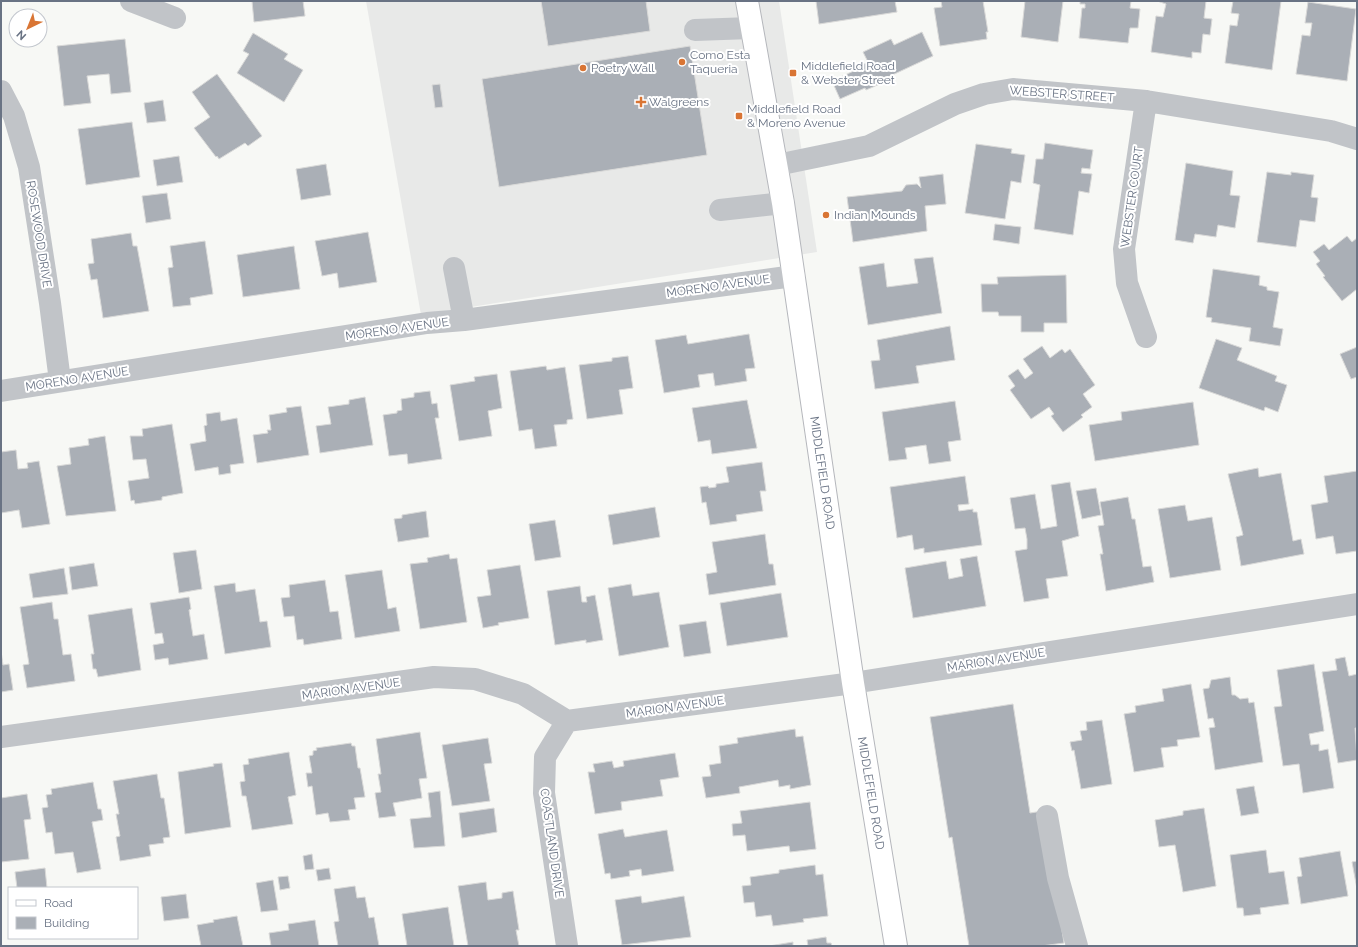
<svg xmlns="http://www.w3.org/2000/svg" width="1358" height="947" font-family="Raleway,sans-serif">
<rect width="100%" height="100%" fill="#f7f8f5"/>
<path fill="#e8e9e8" d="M366,1H779L817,252L421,315Z"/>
<path fill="#aaafb6" stroke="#d9d9d8" d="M252,1H303L305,16L254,22Z
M541,1H646L650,31L548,46Z
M816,1H895L897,12L819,24Z
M941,1H983L988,32H986L987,39L940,46L934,8L942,7Z
M1025,1H1063L1058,42L1021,37Z
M1080,1H1131L1130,8L1140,9L1138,28H1130L1128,43L1079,38L1082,8H1085V4H1080Z
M1157,1H1206L1204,18L1212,19L1210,35L1203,34L1201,53L1192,52V58L1151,52L1156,16L1163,17L1166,4Z
M1233,1H1281L1272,70L1225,63L1230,25L1237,26L1239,14L1231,13Z
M1308,2L1356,9L1347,81L1296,74L1302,35L1310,36L1312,23H1305Z
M922,32L933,56L888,77L889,80L866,90L865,88L840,99L832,81L858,69L857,67L868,62L863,52L891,39L894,45Z
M253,33L288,54L284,59L303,70L284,102L237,73L249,54L243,51Z
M125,39L131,92L111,94L109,74L87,76L91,103L64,106L57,46Z
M690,46L707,155L499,187L482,79Z
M217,74L262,136L248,146L245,143L219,159L217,156L216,157L194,128L210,117L192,92Z
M440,84L443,107L435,108L432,85Z
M163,100L166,121L147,123L144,103Z
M132,122L140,177L86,185L78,129Z
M1045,143L1093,150L1090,169L1082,168L1081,173L1092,174L1089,193L1079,191L1073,235L1034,229L1040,185L1033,183L1036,159H1043Z
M976,144L1012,149L1011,153L1025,155L1021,183L1011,181L1005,219L965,213Z
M179,156L183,182L157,186L153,160Z
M1186,163L1233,171L1230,195L1240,196L1235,228L1218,225L1216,237L1195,234L1193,243L1175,240Z
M326,164L331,195L301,200L296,169Z
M1267,172L1291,175V172L1314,175L1311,197L1318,198L1315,222L1300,220L1296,247L1257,242Z
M943,174L946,204L925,206L927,231L853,242L847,197L902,191L906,185L917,184L921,188L919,177Z
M167,193L171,219L146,223L142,196Z
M995,224L1021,227L1019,244L993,240Z
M368,232L377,282L339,288L337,273L322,276L315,241Z
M131,233L133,246H137L149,311L103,318L97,279L91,280L88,264L94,263L91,239Z
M1347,236L1352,242L1357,238V289L1342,301L1323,277L1325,276L1316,264L1320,261L1313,252L1324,244L1329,250Z
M205,241L213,294L190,298L191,305L173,307L168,268L173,267L170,246Z
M294,246L300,289L243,297L237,255Z
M933,257L942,313L868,325L859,267L884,263L887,287L918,283L914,259Z
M1213,269L1260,276L1259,285L1267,287V290L1279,292L1273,327L1283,329L1280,346L1249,341L1251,328L1211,322L1212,318L1206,317Z
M1066,275L1067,323H1044V332H1021V316H999L998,312H982L981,284H998L997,277Z
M950,326L955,360L916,366L919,383L875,389L871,361L880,360L877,340Z
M749,334L755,368L745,369L747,381L715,386L713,373L698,375L700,387L664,393L655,340L686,335L688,344Z
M1216,339L1242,348L1237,360L1277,376L1275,381L1287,385L1278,412L1265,407L1264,411L1199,388Z
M1042,346L1050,358L1062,349L1065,353L1070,349L1095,385L1083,394L1092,407L1081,415L1083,417L1063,432L1051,416L1054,414L1049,407L1031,419L1010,390L1015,386L1008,376L1018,369L1025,379L1033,373L1023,359Z
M1357,347V377L1351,379L1340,354Z
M628,356L633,388L619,390L623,414L587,419L579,365L612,361V358Z
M546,366L547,370L565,367L573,419L567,420V424L554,425L557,446L535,449L532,429L519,431L510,371Z
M497,374L502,408L488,411L492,436L459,441L450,385L475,381L474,377Z
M430,391L432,404L437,403L439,418H435L442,459L408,464L407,454L389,456L383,415L397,413V411L402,410L401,399L414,397V393Z
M365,397L373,445L320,453L316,426L331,424L328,407L349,404V400Z
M747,400L757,448L712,454L710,440L698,442L692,408Z
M955,401L961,440L948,442L951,461L929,464L926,445L905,448L907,459L889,461L882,412Z
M1193,402L1199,445L1095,461L1089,425L1122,420L1121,412Z
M301,406L309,455L257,463L253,435L268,433L267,430H271L269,415L287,412L286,408Z
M220,412L221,421L237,418L244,463L230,465L231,473L219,475L218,467L195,471L190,444L206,441L204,426L207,425L206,414Z
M172,424L183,493L162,497V500L135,504L134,500L131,501L128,481L149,478L146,459L133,460L130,436H143L142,429Z
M105,436L116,511L66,516L57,466L71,464L69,448L89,445L88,439Z
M16,450L18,469L28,468L27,463L39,461L50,524L22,528L19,510L1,513V452Z
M762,462L766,491H760L763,511L736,515L737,521L710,525L706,502L702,503L700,487L708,486L709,488L716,487V484L729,482L726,467Z
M1258,468L1259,477L1281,473L1293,541L1301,539L1304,554L1241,566L1236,537L1243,535L1228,474Z
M1357,471V551L1336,554L1333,536L1316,539L1311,505L1328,502L1324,476Z
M965,476L969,504L958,505L959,511L973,509V512H977L982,545L924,553V548L914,550L912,535L897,538L890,487Z
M1070,482L1079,536L1062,541L1068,576L1046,579L1049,598L1024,602L1015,551L1027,549V539L1025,528L1015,529L1010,498L1035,494L1041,529L1057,526L1051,485Z
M1096,488L1101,515L1082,519L1076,491Z
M1128,497L1132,519H1135L1143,567L1151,566L1154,582L1106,591L1100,554H1103L1098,526L1104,525L1100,502Z
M1185,505L1188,521L1212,517L1221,570L1170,578L1158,509Z
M655,507L660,537L613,545L608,515Z
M426,511L429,537L398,542L394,519L402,518V515Z
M555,520L561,557L535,561L529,524Z
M765,534L769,564H773L776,585L709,595L706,574L717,572L712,542Z
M196,550L202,589L179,593L173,553Z
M449,554L450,559L457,558L467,622L420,629L410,564L428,562L427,558Z
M977,556L986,606L913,618L905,568L946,561L949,579L963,576L960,559Z
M94,563L98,586L72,590L69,567Z
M520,565L529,618L498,623L499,625L483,628L477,597L491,595L487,570Z
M64,568L68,594L33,598L29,574Z
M382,570L388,609L396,607L400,631L355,638L345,575Z
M325,580L330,612L338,611L342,639L304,645L303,639L297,640L294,616L284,617L281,598L290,597L289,585Z
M235,583L236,592L255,589L260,622L267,621L271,647L225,654L214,586Z
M631,584L633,596L659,592L669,647L619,656L608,588Z
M580,586L582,602H587L586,597L595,595L603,640L586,643V640L555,645L547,591Z
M781,593L788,637L727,646L720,603Z
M189,597L191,609L189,610L193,636L204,634L208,659L169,665L168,658L155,660L153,645L164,643L162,633L155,634L150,603Z
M52,602L54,619H58L63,655L71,654L75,681L27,688L23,665L29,664L20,607Z
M132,608L141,670L98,677L96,669H93L91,654H94L88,615Z
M706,621L711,653L684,657L679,625Z
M1,651L3,665L9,664L13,690L1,692Z
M1345,657L1349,676L1357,674V728H1355L1357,760L1338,763L1322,672L1337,670L1335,659Z
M1314,664L1324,731L1309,734L1311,745L1319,744V751L1328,749L1334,788L1303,793L1299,764L1283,766L1274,707L1282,706L1277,670Z
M1230,677L1232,695H1235L1240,699L1248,698L1249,703L1254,702L1263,762L1215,770L1209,728L1215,727L1213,718L1208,719L1203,689L1209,688L1211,680Z
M1191,684L1200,737L1177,740L1178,746L1161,748L1164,767L1134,772L1124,714L1136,712L1135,706L1164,701L1162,689Z
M1013,704L1030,813L1043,811L1064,943L1041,946H969L952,837L949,838L930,717Z
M1102,720L1112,784L1081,789L1074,750L1072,751L1070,742L1082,740L1080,731L1087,730L1086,722Z
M795,729L796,737L803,736L811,785L790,789V785L779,787L778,780L739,787L740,793L706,798L702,777L711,776L709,765L721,763L719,746L738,743L737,738Z
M420,732L427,778L419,779L422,798L393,803L396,816L379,818L375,793L381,792L378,774H381L376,739Z
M488,738L492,763L484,764L490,801L452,806L442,745Z
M351,743L352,746H355L358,768H360L365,797L354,798L356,809L348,810L350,820L330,822L328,813L316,815L312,786L308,787L306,773H312L309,756L313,755V751L317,750L316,748Z
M289,752L296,795L288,797L293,824L252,830L246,796H242L240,782L245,781L243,765L249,764L248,759Z
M675,753L679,777L660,780L663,796L621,802L622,810L595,814L588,772H595L593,764L612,761L614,768L624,766L623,761Z
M222,763L231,827L185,834L178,772L214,766L213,764Z
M157,774L161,798H164L170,837L163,838L164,843L149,845L151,856L120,861L116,837L120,836L116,814H119L113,781Z
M93,782L98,809H101L103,820L92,822L101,869L77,873L73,852L55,854L52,832L46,833L42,808L48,807L46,795L52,794L51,789Z
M1254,786L1259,813L1241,816L1236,789Z
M440,791L445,846L414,848L410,819L431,817L428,793Z
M27,794L31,819L24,820L29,859L1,862V798Z
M810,802L816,849L790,852L789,846L747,851L745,835L733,836L732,824L742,823L740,811Z
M494,808L497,832L462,838L459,813Z
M1204,808L1216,886L1183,892L1175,845L1159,847L1155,820L1183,815V811Z
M623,829L625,837L667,830L674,871L642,876L641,869L629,871L630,876L611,879L610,873L605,874L598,834Z
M1266,850L1269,873L1284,871L1289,904L1260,908L1261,914L1244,916L1243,908H1237L1230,855Z
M1340,851L1348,896L1301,904L1297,877L1302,876L1299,858Z
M312,854L314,869L305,870L303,856Z
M1357,861V889L1352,862Z
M815,865L816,875L823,874L828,916L803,919L804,922L773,926L771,915L756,917L754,902L744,903L742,886L751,885L750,877L779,873V870Z
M45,868L47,888H17L15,872Z
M329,868L331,879L318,881L316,870Z
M288,876L290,888L280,890L278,877Z
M273,880L278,910L261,912L256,883Z
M486,882L488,900L502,898V893L513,891L519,930H516L519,946H468L458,886Z
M355,886L357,898L365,897L369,918L374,917L379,946H338L334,922L339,921L334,889Z
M186,894L189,918L164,921L161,897Z
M641,896L642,903L684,896L691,937L622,945L615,900Z
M448,907L454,946H407L402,914Z
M237,916L243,946H201L197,925L214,922L213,920Z
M315,920L319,946H271L269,933L289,930L288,924Z
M826,937L827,943H831L832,946H808L807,940Z
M793,942V946H769Z"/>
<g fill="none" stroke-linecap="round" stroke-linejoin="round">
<defs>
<g id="major">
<path id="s1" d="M747,1L783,203L853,683L896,946"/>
</g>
</defs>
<use href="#major" stroke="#b5b7bc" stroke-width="24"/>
<path stroke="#c1c4c8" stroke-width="22" d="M131,1L175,18
M695,30L751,28
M1,91L14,116L29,167L50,303L60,381
M777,165L869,146L955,104L984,94L1013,89L1146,101L1331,131L1357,139
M720,210L783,203
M454,268L464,320
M1146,337L1127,283L1124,249L1146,101
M1,391L427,323L464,320L794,276
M1,737L434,677L475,679L523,694L567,721L853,683L1357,604
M1047,816L1058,878L1077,946
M567,946L544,793L545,757L567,721"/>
<use href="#major" stroke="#fff" stroke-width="22"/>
</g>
<g fill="#d97534" stroke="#fff" stroke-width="1.5">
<circle cx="682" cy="62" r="4"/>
<circle cx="583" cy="68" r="4"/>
<rect x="789" y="69" width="8" height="8" rx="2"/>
<path d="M639 96h4v4h4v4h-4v4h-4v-4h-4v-4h4z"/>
<rect x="735" y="112" width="8" height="8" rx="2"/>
<circle cx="826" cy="215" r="4"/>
</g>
<g text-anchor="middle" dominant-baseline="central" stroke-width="4" stroke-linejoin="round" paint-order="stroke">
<g font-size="12" fill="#697384" stroke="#fff" text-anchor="start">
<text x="690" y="55">Como Esta<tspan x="690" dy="14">Taqueria</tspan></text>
<text x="801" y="66">Middlefield Road<tspan x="801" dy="14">&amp; Webster Street</tspan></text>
<text x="591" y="68">Poetry Wall</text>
<text x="649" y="102">Walgreens</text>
<text x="747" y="109">Middlefield Road<tspan x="747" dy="14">&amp; Moreno Avenue</tspan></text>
<text x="834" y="215">Indian Mounds</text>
</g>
<g font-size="12" fill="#697384" stroke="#fff">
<text transform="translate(1062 94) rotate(4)">WEBSTER STREET</text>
<text transform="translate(1132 197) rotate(-82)">WEBSTER COURT</text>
<text transform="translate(39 234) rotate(81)">ROSEWOOD DRIVE</text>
<text transform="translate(718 286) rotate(-8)">MORENO AVENUE</text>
<text transform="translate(397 329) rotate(-8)">MORENO AVENUE</text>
<text transform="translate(77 379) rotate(-9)">MORENO AVENUE</text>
<text stroke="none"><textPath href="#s1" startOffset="478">MIDDLEFIELD ROAD</textPath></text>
<text transform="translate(996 660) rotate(-9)">MARION AVENUE</text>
<text transform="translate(351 689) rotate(-8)">MARION AVENUE</text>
<text transform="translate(675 707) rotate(-8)">MARION AVENUE</text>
<text stroke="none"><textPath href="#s1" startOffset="802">MIDDLEFIELD ROAD</textPath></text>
<text transform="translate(552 843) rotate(82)">COASTLAND DRIVE</text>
</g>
</g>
<rect width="1358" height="947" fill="none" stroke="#697384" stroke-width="4"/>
<rect x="8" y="887" width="130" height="52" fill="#ffffff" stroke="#c3c7ce"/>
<rect x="16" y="900" width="20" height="6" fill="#ffffff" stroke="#c3c7ce"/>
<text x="44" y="907" font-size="12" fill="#697384">Road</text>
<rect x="16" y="917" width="20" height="12" fill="#aaafb6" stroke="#c3c7ce"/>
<text x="44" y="927" font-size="12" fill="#697384">Building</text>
<g transform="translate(28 28) rotate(223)"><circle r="19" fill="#ffffff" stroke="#c3c7ce"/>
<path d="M0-3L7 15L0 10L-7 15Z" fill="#d97534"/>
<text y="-6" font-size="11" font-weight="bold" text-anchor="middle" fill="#697384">N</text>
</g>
</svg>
